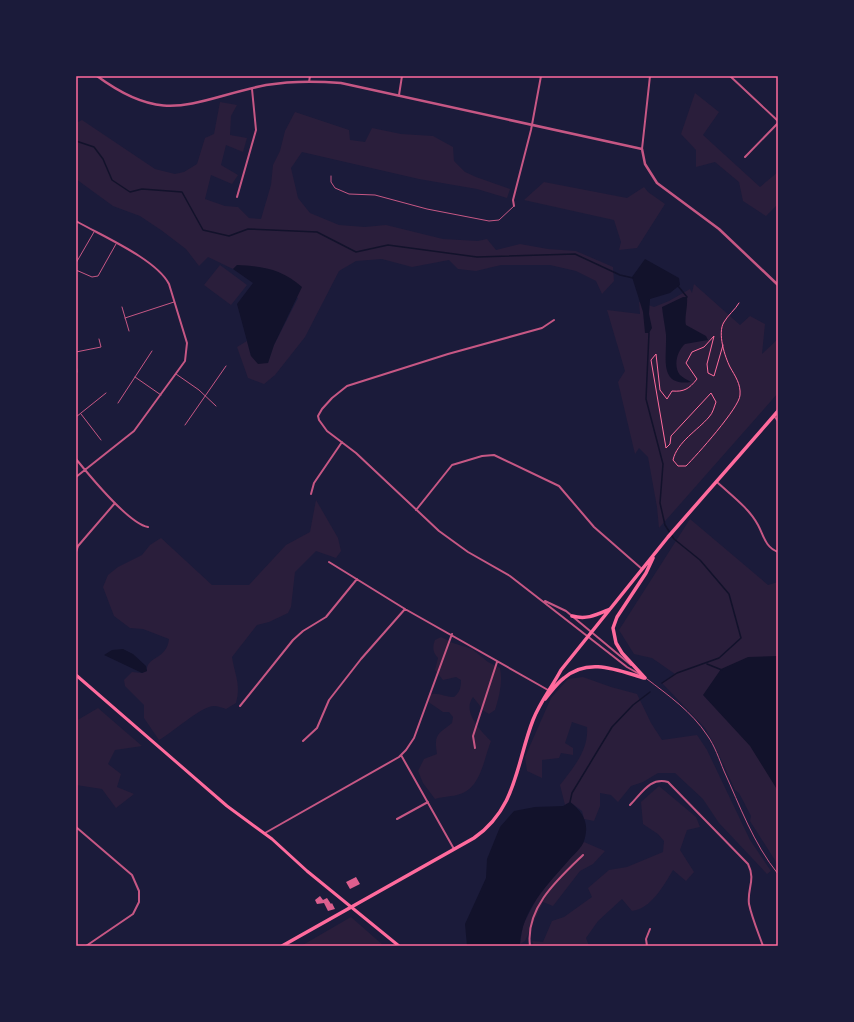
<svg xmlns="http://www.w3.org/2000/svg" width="854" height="1022" font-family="Quicksand,sans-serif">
<rect width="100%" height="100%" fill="#1b1b3a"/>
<path fill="#2a1e3b" d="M695,93L719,112L703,135L760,187L778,172V204L766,216L743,201L739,182L715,162L696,167V150L681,134Z
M220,102L237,105L231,116L230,135L247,138L243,152L226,145L221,165L238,175L232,184L211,175L205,199L225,206L238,207L249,218L261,219L271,185L273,165L280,151L285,131L295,112L349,130L350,140L365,142L372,128L401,134L433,136L453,147L454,161L465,172L476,177L510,189L507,198L477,189L419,179L302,152L291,168L298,198L310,213L339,225L365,227L386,225L443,239L478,241L487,239L496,250L520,244L548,249L576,251L613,267L614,281L602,294L596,281L576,271L550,265H501L476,271L458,269L449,260L412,267L382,259L356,261L339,271L305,337L275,375L264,384L248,378L237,347L247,341L251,356L268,363L274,345L298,298L237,265L233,269L208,257L199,266L186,249L161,230L140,216L113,206L76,179V123L82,120L155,169L175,174L184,172L197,164L205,138L214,134Z
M544,182L627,198L644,187L648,192L665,204L637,248L619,250L621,242L614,220L524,200Z
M220,265L247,285L231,305L204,285Z
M694,284L740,325L750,316L765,324L762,354L778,339V393L659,528L657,507L648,457L639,448L635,454L618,382L625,371L607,310L640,314L639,302L654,307L669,301L690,289L692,293Z
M316,500L338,538L341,551L336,558L316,551L295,572L291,607L288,613L269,622L257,625L232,657C235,676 241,684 236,703L226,709C223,708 218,706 214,706C201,706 172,733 159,740L144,718V705L125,686L124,680L132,672L142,673L147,671C146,656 167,660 169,639L143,629L130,628L114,616L103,587L108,575L118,567L142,555L150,545L161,538L212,585H249L286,545L310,532Z
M690,519L768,585L778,582V865L750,821L751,816L739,793L735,790L715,746L705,728L662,683L675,674L652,658L634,654L619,630Z
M441,637L453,643L472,649L488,662L500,668C503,682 499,697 495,710L489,714L484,711L473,697C462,712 480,730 491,741C484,758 481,788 460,794C452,797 444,796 435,799L423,783L418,771L424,759L437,754C434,734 437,735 452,723L453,717L449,712H443L427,701L428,695C437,691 444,697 454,697C460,692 461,688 461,680L456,677L443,680L435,670L438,658C433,652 432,648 435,640Z
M583,677L611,687L637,694L651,723L662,740L697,735L707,750L750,840L771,871L767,874L719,823L703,799L675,773H658L643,782L631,786L618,802L611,795L600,793V806L594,821L584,819L582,811L570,802L565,805L560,785C573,768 589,750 587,727L572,722L565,743L573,748V755L561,753L559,758L542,760V778L527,771L525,757L551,698L568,679Z
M98,708L142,746L115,750L108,764L121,774L117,787L134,794L116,808L102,789L76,785V721Z
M659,786L696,817L700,827L687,830L680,850L694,872L686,881L673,870C664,885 651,909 632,911L622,899L598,921L586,938L589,946H534L532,941L543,942L552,921L564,917L592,897L588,888L609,870L627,867L663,852L664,841L658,834L643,824L641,802Z
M584,842L605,851L593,864L580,871L553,906L543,902L525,941L520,944L523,925L539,894Z
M351,917L384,946H301Z"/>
<path fill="#12122b" d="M645,259L679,278L680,285L670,293L650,299L649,314L652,328L649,333H645L643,312L632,277Z
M237,265C263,266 282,269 302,287L274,345L268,363L258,364L251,356L237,304L253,283L233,269Z
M683,297H687C688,306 684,319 686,325L706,336L708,340L685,344C677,351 673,366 680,375C683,378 688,380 691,382C658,387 667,357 666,335C665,326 663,317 662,307Z
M123,649L133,654L146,666L147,671L142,673L104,655L112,650Z
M778,656V791L750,746L703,695L721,669L748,657Z
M570,802C583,812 590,823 584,841C582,848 573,855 569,860C547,885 521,911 520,946H467L465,924L486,878L487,859L500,827L514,811L535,807L563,806Z"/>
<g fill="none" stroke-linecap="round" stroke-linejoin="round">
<path stroke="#12122b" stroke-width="1.5" d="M76,141L94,147L103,159L112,180L130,192L142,189L182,192L203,230L229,236L248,229L317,232L356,252L388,245L477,257L575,254L620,275L633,278
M678,286L687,297
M649,333L646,399L663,464L660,503L665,525L674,539L700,560L729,594L741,638L719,658L677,673L662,683
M707,664L722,670
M570,802L572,793L612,727L633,705L650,692"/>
</g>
<path fill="#dd5f8e" d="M356,877L360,884L350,889L346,882Z
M320,896L323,900L327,898L331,904L332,903L335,909L328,911L324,903L317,904L315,900Z"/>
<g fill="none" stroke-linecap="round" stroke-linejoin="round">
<path stroke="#ff6b9d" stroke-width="1" d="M723,345L714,376L708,373L707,364L714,336L704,347L692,352L686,363L697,379C689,389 684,392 672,391L667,399L660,390L656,354L651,360L666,448L670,444L671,436L711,393L716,402C714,407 713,413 709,417C698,430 677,442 673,460L678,466H686C696,456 740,407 740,395C741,384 735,376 730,367C725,357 717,333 724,322C728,315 735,310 739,303"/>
<path stroke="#c65784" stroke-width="1" d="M331,176V182L335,188L349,194L375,195L427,209L489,221L499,220L514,206
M76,263L94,232
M76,270L92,277L98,276L116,244
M122,307L129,331
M125,318L174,302
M76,352L101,347L99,339
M76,364L77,372
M176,374L199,390L216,406
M135,377L161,395
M118,403L152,351
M81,414L101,440
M76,417L106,393
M185,425L226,366
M647,679C668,695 692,712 707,735C715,746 719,759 724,771C740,806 753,843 778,874"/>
<path stroke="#c65784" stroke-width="2" d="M730,76L778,121
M309,82L310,76
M399,95L402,76
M642,149L650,76
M745,157L778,123
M237,197L256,130L252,89
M514,206L513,200L531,130L541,76
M76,221C102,236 156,259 169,284L187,343L185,361L134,431L76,477
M554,320L542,328L448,354L347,386L332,398L322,409L318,416L319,420L327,431L356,453L439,531L468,552L510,576L627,667L641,675
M774,416L778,421
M76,459C89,475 129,524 148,527
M717,482C731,495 749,508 758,525C764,536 765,547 778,552
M311,494L314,483L342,442
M416,510L452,465L482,456L494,455L559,486L594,527L642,569
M76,552L78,546L115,503
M329,562L405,609L548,690
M545,601L566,611L631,665
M240,706L293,640L303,631L326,617L357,579
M303,741L317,728L329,700L361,659L405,609
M475,748L473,736L497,662
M401,755L454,849
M630,805C642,793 650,777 668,782L748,864C756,880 747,888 749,904C752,918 758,932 763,946
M397,819L428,802
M76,827L132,875L139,891V902L133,914L86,946
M265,833L399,757L406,750L414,738L452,634
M530,946C525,908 558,879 583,855
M647,946L646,939L650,929"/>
<path stroke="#c65784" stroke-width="2.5" d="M97,76C166,127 192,100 266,85C290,81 317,81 341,83L642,149L645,164L657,183L719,229L778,285"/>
<path stroke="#ff6b9d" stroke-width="3" d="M76,675L227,806L272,839L307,871L399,946"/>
<path stroke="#ff6b9d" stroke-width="3.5" d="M572,616C587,620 596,615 610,609
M645,678L622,653L616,643L613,628L617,617L646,573L653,558
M545,699C551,692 556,684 564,678C588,657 617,670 644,678
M282,946L474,838C517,808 516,764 533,720C540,702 552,687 561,670L668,537L778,411"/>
</g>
<rect width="854" height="1022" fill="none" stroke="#1b1b3a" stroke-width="154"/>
<rect x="77" y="77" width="700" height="868" fill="none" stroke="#ff6b9d" stroke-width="1.5"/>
</svg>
